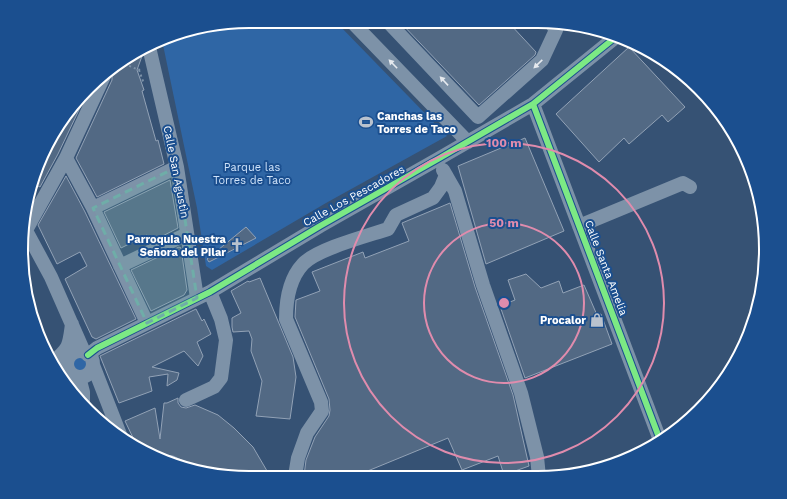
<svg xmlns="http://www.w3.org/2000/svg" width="787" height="499" font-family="'Work Sans',sans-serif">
<rect width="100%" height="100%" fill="#365274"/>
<path fill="#2f66a5" d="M250,21L336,22L447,136L326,203L212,270L206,266L197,208L162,40L176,33Z
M73 364a7 7 0 1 1 14 0a7 7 0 1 1-14 0Z"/>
<path fill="#526984" stroke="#92a2b6" d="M400,22L509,23L536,52L535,55L479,105Z
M629,47L685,107L668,122L662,115L629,144L624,138L599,162L556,114Z
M141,50L142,56L137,70L144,90L142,91L156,141L158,140L164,164L97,197L76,158L112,80V75L111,71L122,60Z
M87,93L58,154L40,187L38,186L30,201H28L33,176L68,110Z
M525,138L564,231L486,264L458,166Z
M66,176L85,212L136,319L96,339L92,337L65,279L87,266L80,252L57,264L38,225Z
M170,180L178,228L151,242L147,235L121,248L104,212Z
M450,203L475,287L513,395L529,466L504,475L498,456L462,470L448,438L353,477L304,476L306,460L315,437L329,416L330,410L329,399L295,317L296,300L320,291L312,272L363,252L365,258L409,241L402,223Z
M246,227L256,238L209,262L207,259Z
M179,247L181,248L187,290L184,295L151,311L131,270Z
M526,274L541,288L559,281L563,293L584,285L597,315L601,314L612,344L525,378L500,306L515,300L508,280Z
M260,278L293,357L296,377L290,419L256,416L262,381L251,351L252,339L249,331L233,332L232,327V318L241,313L231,291L248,281L249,282Z
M196,309L202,321L204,319L211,334L197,342L203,356L198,366L184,351L152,367L179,373L177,380L167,386L168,374L149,377L152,391L119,403L100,356Z
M178,398V403L181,407L186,408L195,405L218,415L234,428L253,447L270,476H220L198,470L194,466L173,456L148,453L137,446L125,421L155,408L160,439L164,403H167Z"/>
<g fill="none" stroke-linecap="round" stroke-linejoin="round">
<path stroke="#7d92a8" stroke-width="2" stroke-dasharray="2 3" stroke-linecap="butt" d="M120,62L139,70L140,67
M139,70L144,84"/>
<path stroke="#7d92a8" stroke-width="14" d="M352,22L468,142
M390,22V24L478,117L542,60L556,30L551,23
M149,47L177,167L197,298
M533,104L660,440
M66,158L93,208L147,323
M443,170L455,191L483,285L521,393L537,457L539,477
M93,208L177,167
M23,225L51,277L84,352
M579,226L683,183L690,187
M26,230L66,158L104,76
M120,266L187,234
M67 364a13 13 0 1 1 26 0a13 13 0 1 1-26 0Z
M88,355L97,348L210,292L320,226L438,159L533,104L617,36
M53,362C70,347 69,346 72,324
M93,365L121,437
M79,377L83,392V401
M186,400L214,387L221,378L226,340L221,319L210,292
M295,476L298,458L307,433L322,411L321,402L286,319C286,300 289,279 303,264C317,249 367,236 388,229L396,215L433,198L441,187L446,175"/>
<defs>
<path id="cycleway" d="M533,104L660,440
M88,355L97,348L210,292L320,226L438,159L533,104L617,36"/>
</defs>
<use href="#cycleway" stroke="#1b4f8f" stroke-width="8"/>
<use href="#cycleway" stroke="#7ce984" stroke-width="6"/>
</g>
<defs><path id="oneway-solid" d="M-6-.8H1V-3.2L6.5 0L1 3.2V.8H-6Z"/></defs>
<g fill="#e5e9ee">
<use href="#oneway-solid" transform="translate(393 64) rotate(-134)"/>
<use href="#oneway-solid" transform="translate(538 64) rotate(136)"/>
<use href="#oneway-solid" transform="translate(444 81) rotate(-133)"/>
</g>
<path fill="#6fada8" fill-opacity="0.2" stroke="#6fada8" stroke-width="3" stroke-dasharray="8 5" stroke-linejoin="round" d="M177,167L197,298L147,323L93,208Z"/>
<g fill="none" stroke="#e08cad" stroke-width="2">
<circle cx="504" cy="303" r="80"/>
<circle cx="504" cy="303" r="160"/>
</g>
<defs>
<symbol id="stadium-bare" viewBox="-9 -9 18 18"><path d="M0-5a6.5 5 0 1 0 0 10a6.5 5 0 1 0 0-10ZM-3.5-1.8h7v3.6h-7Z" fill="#b9c2ce" stroke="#1b4f8f" stroke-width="2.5" paint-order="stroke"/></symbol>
<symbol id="church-bare" viewBox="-9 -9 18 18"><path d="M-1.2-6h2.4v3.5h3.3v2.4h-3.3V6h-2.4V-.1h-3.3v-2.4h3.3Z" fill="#b9c2ce" stroke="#1b4f8f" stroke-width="2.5" paint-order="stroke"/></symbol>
<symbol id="shop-bare" viewBox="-9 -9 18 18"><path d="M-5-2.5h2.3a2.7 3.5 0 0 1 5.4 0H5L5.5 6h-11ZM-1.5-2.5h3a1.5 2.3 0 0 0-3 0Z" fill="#b9c2ce" stroke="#1b4f8f" stroke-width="2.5" paint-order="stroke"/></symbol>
</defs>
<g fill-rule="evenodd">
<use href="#stadium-bare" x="356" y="112" width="20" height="20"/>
<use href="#church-bare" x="227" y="235" width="20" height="20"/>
<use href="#shop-bare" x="587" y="310" width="20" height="20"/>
</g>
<g text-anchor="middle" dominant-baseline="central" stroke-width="4" stroke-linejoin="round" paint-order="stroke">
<g font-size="11" font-weight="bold" fill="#fff" stroke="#1b4f8f" text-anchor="end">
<text x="377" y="116" text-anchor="start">Canchas las<tspan x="377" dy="13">Torres de Taco</tspan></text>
<text x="226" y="239">Parroquia Nuestra<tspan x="226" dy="13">Señora del Pilar</tspan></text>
<text x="586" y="320">Procalor</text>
</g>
<g font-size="11" fill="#cfe3fa" stroke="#1b4f8f">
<text x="252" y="167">Parque las<tspan x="252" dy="13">Torres de Taco</tspan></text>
</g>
<g font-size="11" fill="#fff" stroke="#1b4f8f">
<text transform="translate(176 172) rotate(79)">Calle San Agustìn</text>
<text transform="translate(354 196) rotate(-29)">Calle Los Pescadores</text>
<text transform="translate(606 268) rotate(69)">Calle Santa Amelia</text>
</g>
</g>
<path d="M0 0H787V499H0ZM249 28H538A221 221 0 0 1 759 249V250A221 221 0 0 1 538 471H249A221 221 0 0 1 28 250V249A221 221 0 0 1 249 28Z" fill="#1b4f8f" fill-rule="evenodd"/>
<path fill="none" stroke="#fff" stroke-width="2" d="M249 28H538A221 221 0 0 1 759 249V250A221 221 0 0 1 538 471H249A221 221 0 0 1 28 250V249A221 221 0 0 1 249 28Z"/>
<circle cx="504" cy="303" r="6" fill="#e08cad" stroke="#1b4f8f" stroke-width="2"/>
<g font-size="12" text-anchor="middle" font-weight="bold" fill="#e08cad" stroke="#1b4f8f" stroke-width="4" stroke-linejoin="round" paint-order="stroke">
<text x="504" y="147">100 m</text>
<text x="504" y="227">50 m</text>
</g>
</svg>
